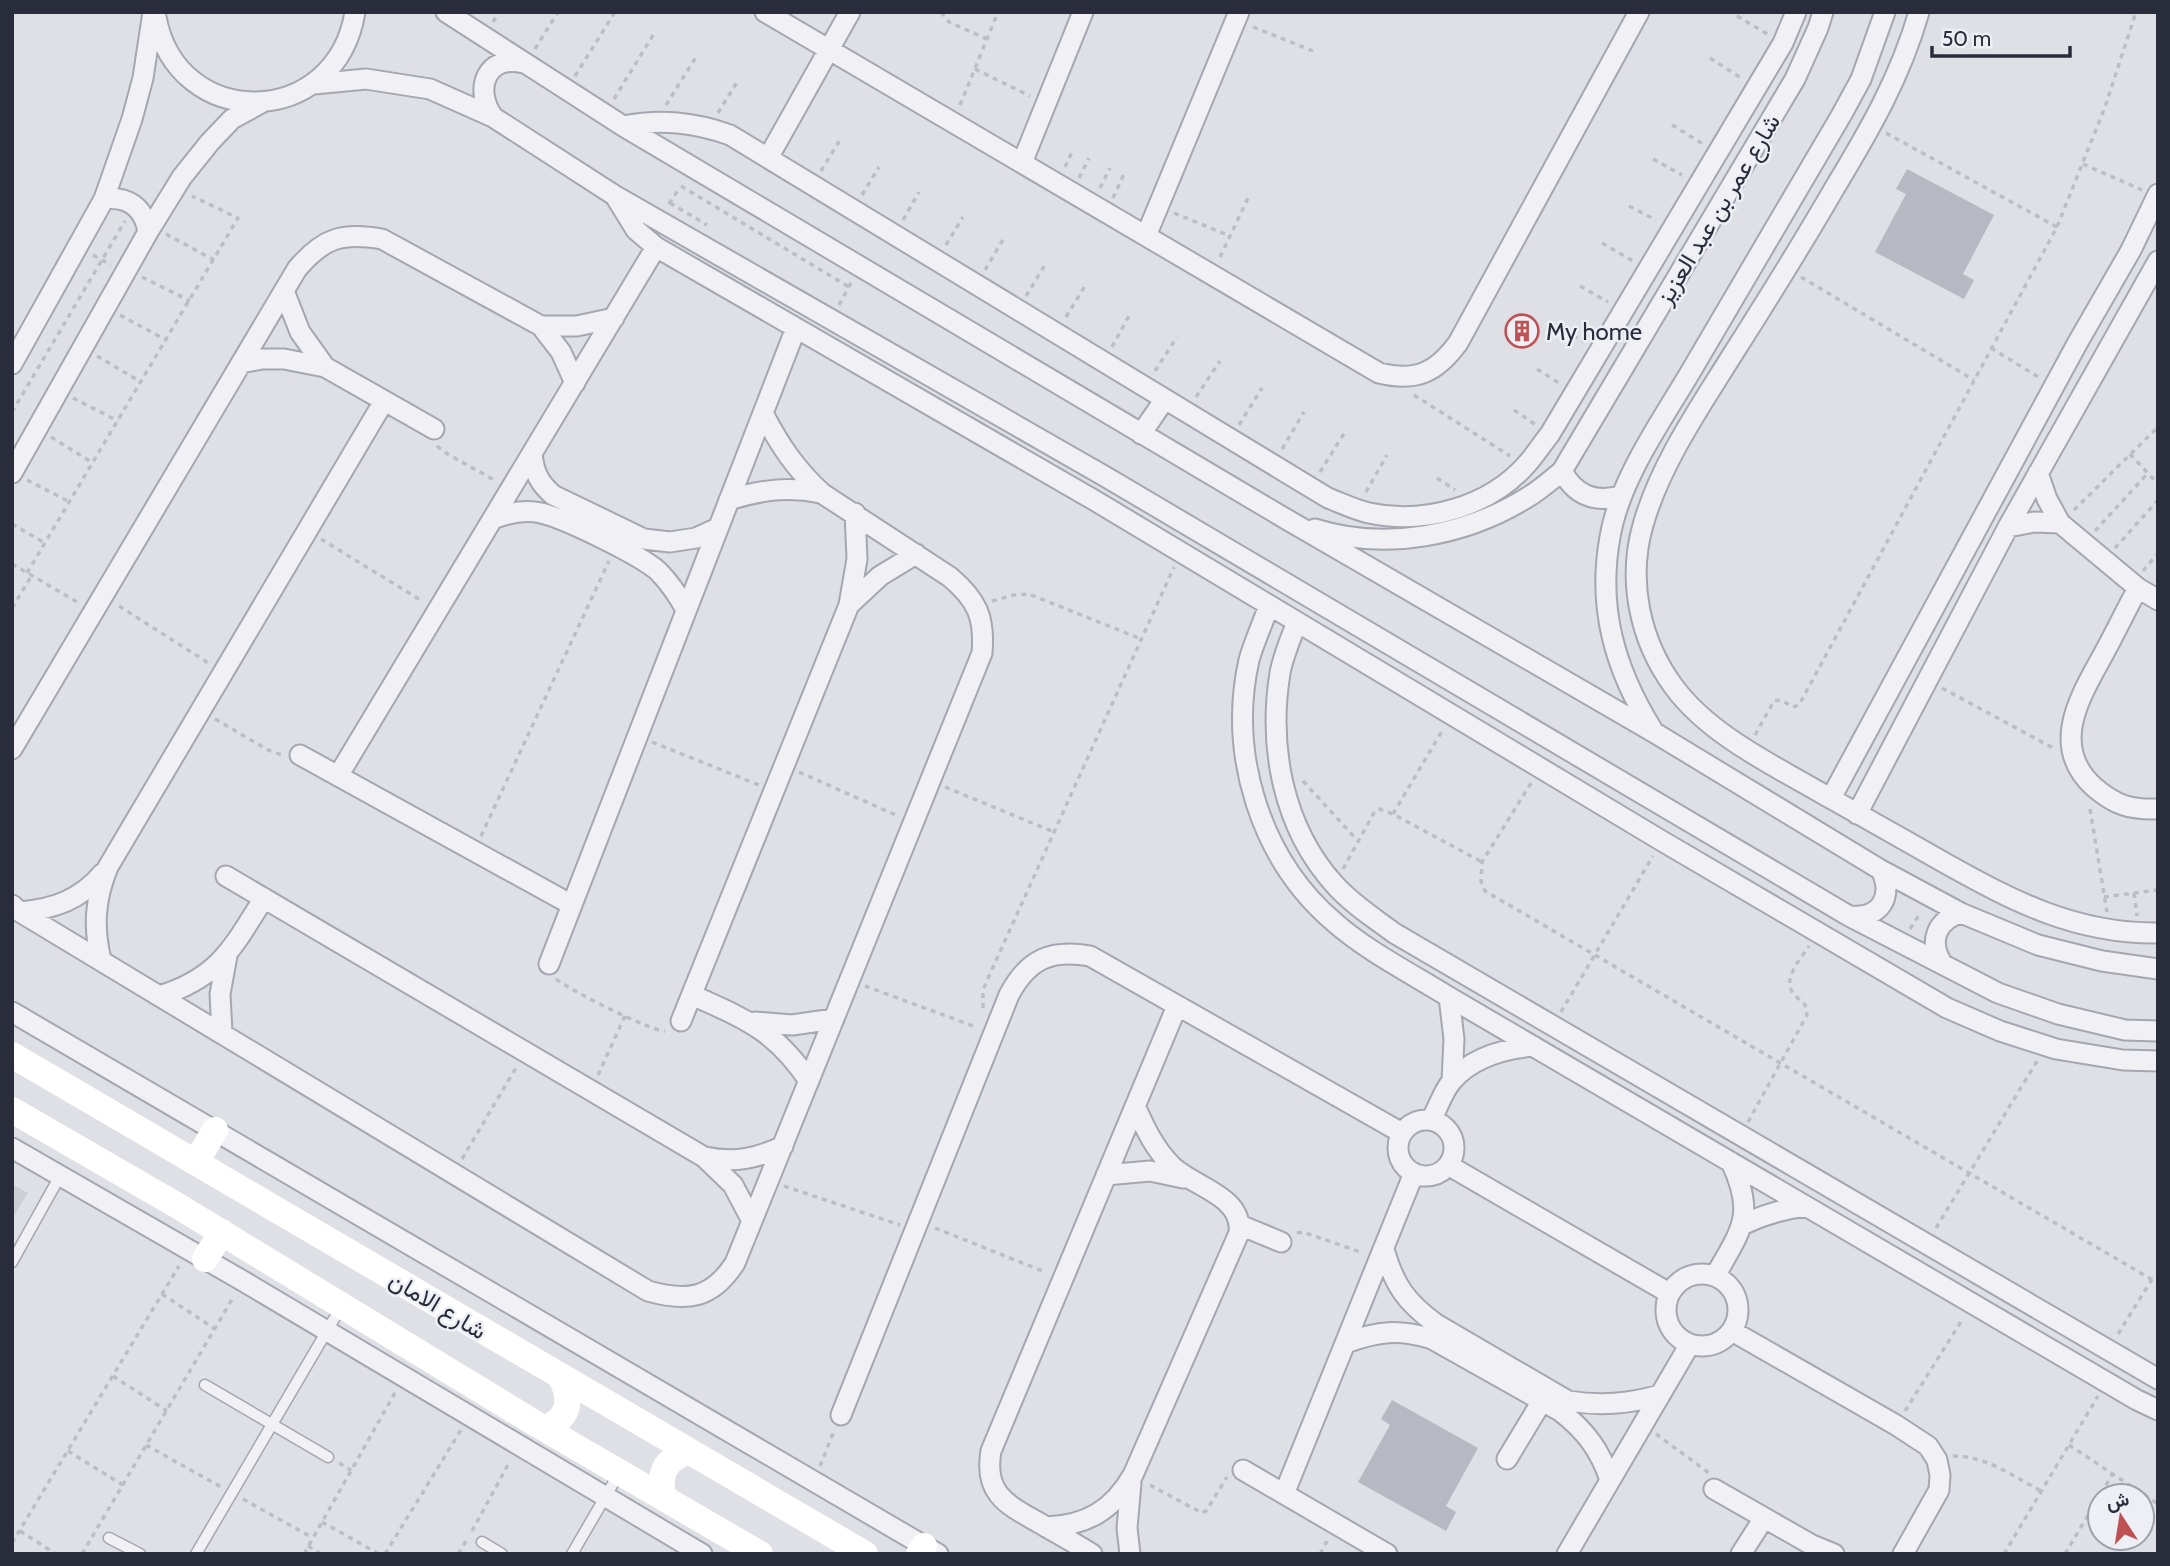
<svg xmlns="http://www.w3.org/2000/svg" width="2170" height="1566" font-family="Cabin,Vazirmatn,sans-serif">
<rect width="100%" height="100%" fill="#dee0e6"/>
<path fill="#cdcfd7" d="M12,1184L28,1193L12,1219Z"/>
<path fill="#b6b9c2" d="M1907,169L1994,215L1963,274L1974,280L1964,299L1875,252L1906,194L1896,189Z
M1516,323L1533,332L1525,348L1507,339Z
M1392,1400L1478,1448L1446,1506L1456,1512L1446,1531L1358,1482L1390,1425L1381,1419Z"/>
<g fill="none" stroke-linecap="round" stroke-linejoin="round">
<defs>
<path id="lane" d="M12,1262L60,1176
M205,1385L328,1457
M109,1538L140,1554
M482,1542L502,1554
M196,1554L341,1307
M572,1554L618,1475"/>
<path id="street" d="M446,12L623,126L1286,519L1655,733L1881,870L1961,913L2038,945L2102,961L2158,969
M765,12L1379,373C1416,382 1436,373 1458,343L1639,12
M1919,12C1900,78 1869,131 1834,189C1801,246 1766,302 1731,357C1698,410 1660,465 1643,525C1627,581 1640,641 1674,687C1710,736 1777,767 1828,797C1866,818 1904,840 1943,862C2013,901 2075,934 2158,933
M156,17C177,132 336,130 355,12
M314,84L366,79L430,89L493,117L614,195L1106,477L1849,916L1998,993L2058,1014L2125,1030L2158,1031
M493,117C473,88 487,54 524,63
M623,126C661,119 694,122 730,135L1328,498C1341,503 1355,510 1369,513C1424,525 1489,507 1527,464C1535,455 1542,444 1550,434L1783,43L1796,12
M768,158L850,12
M1022,163L1083,12
M615,196L636,230L656,247L1094,500L1662,841L1947,1008L2000,1031L2056,1049L2123,1060L2158,1061
M104,199C128,196 144,207 148,232
M1146,236L1239,12
M284,291L300,332L325,367
M541,326H577L614,318
M241,363L262,359H284L325,367L434,429
M12,364L104,199L132,119L143,78L153,12
M1141,434L1165,399
M532,454C534,472 539,483 553,495L644,539L670,542L696,538L718,528
M1562,471C1575,495 1594,503 1621,496
M12,473L148,232L182,177L210,142L232,119L263,102
M2038,473L2047,499L2060,523L2138,588L2158,600
M729,500C761,490 788,486 821,493
M493,519C508,513 524,509 541,513C564,518 640,555 658,571C670,583 678,595 686,610
M2008,527L2034,522L2060,523
M1315,529C1385,551 1466,536 1528,497C1540,490 1551,480 1562,471L1795,79L1818,28L1823,12
M2138,588C2126,610 2115,633 2103,655C2080,697 2049,746 2094,787C2115,805 2130,810 2158,809
M850,604L880,576L916,554
M1269,605C1263,623 1254,642 1249,660C1228,754 1260,858 1333,921C1365,950 1412,974 1449,997L2137,1400L2158,1410
M1297,622C1291,638 1283,656 1280,673C1268,747 1283,828 1335,885C1352,904 1374,918 1394,933L2158,1379
M1652,729C1615,669 1597,608 1610,537C1620,477 1664,418 1694,366C1744,282 1793,198 1842,114L1861,79L1885,12
M12,749L297,269C323,238 342,232 382,239L541,326L561,352L575,383
M300,755L572,905
M338,776L656,247
M1831,798L2078,342L2131,250L2158,194
M1857,814L2008,527L2158,261
M226,876L704,1157L733,1185L752,1221
M12,905L20,912L648,1291C687,1302 712,1299 735,1263L982,653C985,617 977,600 950,577L823,494C796,470 779,444 763,413
M20,912C54,909 80,900 103,873
M1850,916C1880,919 1894,897 1881,870
M101,960C93,926 95,899 108,867L384,401
M1942,963C1928,941 1937,920 1961,913
M549,964L796,328
M692,995C745,1019 775,1030 809,1081
M159,996C219,978 233,947 264,898
M1449,997L1454,1039L1452,1081
M12,1012L938,1554
M681,1021L849,605L857,559L855,513
M755,1022L792,1025L834,1019
M222,1033L220,994L227,956
M1431,1120C1438,1108 1443,1091 1452,1081C1472,1057 1503,1049 1533,1046
M1398 1148a28 28 0 1 1 56 0a28 28 0 1 1-56 0Z
M12,1148L243,1281L702,1554
M705,1157C734,1163 756,1159 783,1146
M1448,1165L1669,1293
M1106,1175L1150,1171L1183,1178
M1744,1224C1765,1214 1783,1209 1806,1206
M1240,1225L1281,1242
M1384,1249C1394,1285 1406,1302 1436,1324L1568,1401C1601,1406 1628,1404 1660,1395
M1666 1310a36 36 0 1 1 72 0a36 36 0 1 1-72 0Z
M1715,1276C1741,1230 1756,1215 1731,1162
M1732,1331L1896,1425L1928,1446L1937,1460L1940,1475L1939,1490L1903,1554
M1346,1343C1378,1331 1399,1329 1432,1339L1560,1411C1585,1430 1600,1450 1610,1480
M841,1415L1009,995C1028,959 1051,949 1090,956L1402,1133
M1507,1459L1542,1401
M1243,1470L1387,1554
M1714,1489L1812,1545L1834,1554
M1284,1494L1414,1173
M1046,1527C1086,1526 1113,1510 1133,1475L1239,1233C1243,1196 1196,1188 1173,1167C1155,1150 1145,1128 1135,1106
M1092,1554C1076,1544 1060,1535 1043,1525C1010,1506 983,1496 991,1451L1177,1006
M1130,1554L1127,1528L1131,1483
M1567,1554L1690,1344
M1741,1554L1764,1518"/>
</defs>
<use href="#lane" stroke="#a4a7af" stroke-width="13"/>
<use href="#street" stroke="#a4a7af" stroke-width="23"/>
<path stroke="#bdbec5" stroke-width="3.5" stroke-dasharray="5 5" stroke-linecap="butt" d="M941,12L949,22L987,39
M1737,16L1769,35
M493,22L499,12
M1253,27L1313,51
M535,49L558,12
M1710,58L1741,78
M975,69L1030,96
M575,76L615,12
M614,99L655,32
M666,105L696,57
M960,105L998,12
M718,113L739,79
M1672,125L1703,144
M1886,133L2057,227
M1653,159L1682,175
M2083,164L2142,190
M1065,167L1073,150
M821,171L840,140
M1079,178L1089,158
M681,186L849,287
M1100,188L1110,168
M862,195L879,167
M1113,198L1124,174
M670,203L707,225
M669,204L680,187
M1629,206L1656,220
M1174,213L1230,236
M903,220L919,192
M166,234L214,260
M1602,243L1633,261
M946,245L963,217
M93,255L111,265
M1220,257L1249,196
M985,270L1004,238
M142,277L190,301
M1801,277L1974,380
M1580,286L1608,302
M1026,296L1045,265
M839,305L852,281
M120,315L166,340
M1066,317L1085,286
M1556,325L1584,342
M1112,347L1131,312
M1991,348L2040,378
M97,356L141,382
M1537,369L1559,383
M1155,371L1177,337
M1414,395L1510,456
M1196,397L1220,361
M73,398L118,421
M1514,410L1536,425
M12,412L125,221
M1239,425L1262,388
M51,437L93,463
M437,446L444,452L496,481
M1282,449L1304,412
M2130,454L2158,484
M1320,472L1345,432
M1437,478L1455,490
M27,480L70,502
M1366,492L1387,455
M2074,510L2158,427
M12,524L45,543
M2095,531L2148,473
M321,539L422,601
M2115,548L2158,500
M12,564L79,603
M2143,571L2158,553
M27,573L238,218L192,196
M992,601L1014,595L1029,594L1141,639
M119,606L210,664
M12,608L32,575
M1942,688L2055,749
M215,719L268,750L282,755
M1755,735L1774,701L1781,700L1793,707L1799,705L2057,227L2105,107L2136,12
M652,742L759,785
M799,772L898,816
M1303,781L1358,841
M1531,783L1482,862L1481,881L1485,891L2158,1283
M945,787L1054,832
M2090,809L2107,912
M1393,814L1442,731
M481,836L609,561
M1343,869L1375,811L1379,809L1393,814L1482,862
M2134,893L2137,916
M2104,897L2158,890
M1910,929L1921,912
M556,979C568,989 652,1032 665,1031
M865,986L976,1027
M983,1008V990L989,976L1174,567
M1561,1012L1653,856
M598,1075L625,1016
M1748,1122L1807,1015L1805,1005C1802,1000 1796,998 1793,993C1782,979 1801,958 1809,946
M462,1159L517,1066
M784,1186L900,1225
M935,1228L1045,1272
M1936,1228L2037,1061
M1297,1233L1303,1232L1363,1253
M162,1294L215,1329
M2118,1334L2152,1279
M113,1376L167,1411
M1905,1411L1962,1320
M1656,1434L1709,1473
M146,1445L221,1487
M2069,1445L2158,1504
M68,1451L123,1485
M1953,1456C1986,1456 2013,1476 2041,1491
M339,1463L351,1470
M820,1466L834,1431
M1150,1485L1202,1513L1206,1511L1227,1477
M243,1499L313,1538
M322,1522L379,1554
M20,1531L56,1554
M472,1531L510,1461
M12,1543L179,1266
M308,1546L321,1554
M82,1554L234,1296
M304,1554L396,1391
M385,1554L461,1430
M458,1554L468,1538
M1320,1554L1327,1541
M2004,1554L2098,1396
M2065,1554L2112,1475"/>
<use href="#lane" stroke="#f1f1f5" stroke-width="10"/>
<use href="#street" stroke="#f1f1f5" stroke-width="19"/>
<path stroke="#fff" stroke-width="26" d="M12,1055L865,1554
M12,1110L178,1206L533,1422L760,1554
M196,1162L215,1130
M205,1259L222,1232
M546,1428C570,1417 572,1400 561,1378
M663,1496C659,1471 665,1460 689,1451
M919,1554L924,1546"/>
</g>
<defs>
<symbol id="building-ring" viewBox="-11 -11 22 22"><circle r="9.5" fill="#eeeff4" stroke="#bd5153" stroke-width="1.5"/><path d="M-4-6H4V6H1V3H-1V6H-4ZM-2.5-4.3h1.7v1.8h-1.7ZM.8-4.3h1.7v1.8H.8ZM-2.5-1h1.7V.8h-1.7ZM.8-1h1.7V.8H.8Z" fill="#bd5153"/></symbol>
</defs>
<g fill-rule="evenodd">
<use href="#building-ring" x="1503" y="312" width="38" height="38"/>
</g>
<g text-anchor="middle" dominant-baseline="central" stroke-width="5" stroke-linejoin="round" paint-order="stroke">
<g font-size="24" fill="#292d3b" stroke="#eeeff4">
<text transform="translate(1718 209) rotate(-59)">شارع عمر بن عبد العزيز</text>
<text transform="translate(438 1305) rotate(31)">شارع الامان</text>
</g>
<g font-size="24" fill="#292d3b" stroke="#eeeff4" text-anchor="start">
<text x="1546" y="331">My home</text>
</g>
</g>
<rect width="2170" height="1566" fill="none" stroke="#292d3b" stroke-width="28"/>
<g transform="translate(2121 1517) rotate(348)"><circle r="33" fill="#eeeff4" stroke="#9fa1aa" stroke-width="2"/>
<path d="M0-5L12 26L0 18L-12 26Z" fill="#bd5153"/>
<text y="-10" font-size="19" font-weight="bold" text-anchor="middle" fill="#292d3b">ش</text>
</g>
<path d="M1932 46v10h138v-10" fill="none" stroke="#292d3b" stroke-width="3.5"/>
<text x="1942" y="46" font-size="21" fill="#292d3b" stroke="#eeeff4" stroke-width="5" paint-order="stroke">50 m</text>
</svg>
